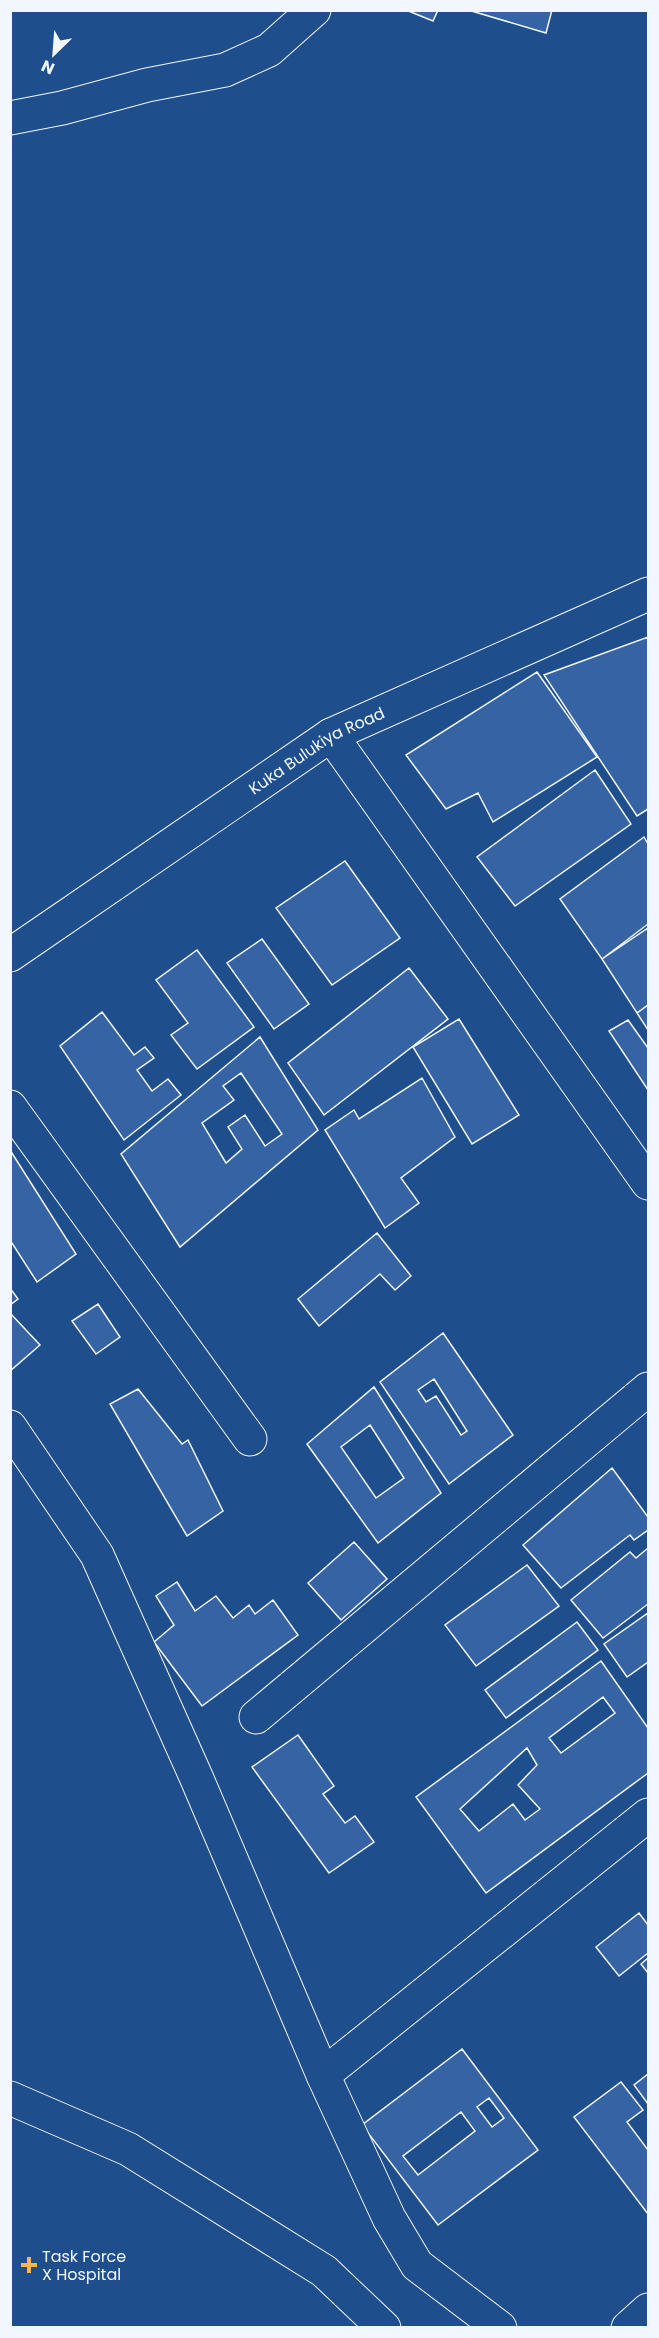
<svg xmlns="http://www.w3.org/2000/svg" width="659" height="2338" font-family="Poppins,sans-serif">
<rect width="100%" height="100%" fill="#1f4e8c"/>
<path fill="#3563a3" stroke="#f2f6ff" stroke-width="1.5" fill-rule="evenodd" d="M406,10H438L433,21Z
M468,10H552L546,33Z
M648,637V809L637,816L544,675Z
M537,672L597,757L493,822L478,793L446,809L406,755Z
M595,770L631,824L515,906L477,857Z
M644,837L648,844V924L602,959L560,899Z
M345,861L400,938L332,985L276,908Z
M648,928V1005L637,1013L602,959Z
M262,939L309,1004L274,1029L227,963Z
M197,950L254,1027L197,1069L171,1035L188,1023L156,980Z
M409,968L448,1019L324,1115L288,1063Z
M648,1005V1030L637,1013Z
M102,1012L134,1055L145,1047L154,1058L137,1070L152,1091L168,1079L181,1095L124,1140L60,1046Z
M459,1019L519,1115L472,1144L413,1047Z
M628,1020L648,1048V1090L609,1031Z
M260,1037L318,1130L180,1247L121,1154ZM241,1073L282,1134L265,1146L245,1115L228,1127L242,1149L226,1163L202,1123L234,1100L223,1086Z
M422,1078L455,1137L401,1178L419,1203L385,1228L325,1130L354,1110L359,1119Z
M10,1150L76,1254L37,1282L10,1240Z
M377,1233L411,1276L395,1290L380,1274L319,1326L298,1299Z
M10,1288L18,1299L10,1305Z
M98,1304L120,1337L96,1354L72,1321Z
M10,1313L40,1345L10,1371Z
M443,1333L513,1435L449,1484L380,1382ZM434,1379L467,1431L461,1435L436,1396L426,1402L418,1390Z
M374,1387L441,1493L378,1543L307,1444ZM370,1425L404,1478L376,1498L341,1447Z
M138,1389L182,1444L188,1440L223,1511L187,1536L110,1404Z
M612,1468L648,1517V1530L634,1540L630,1535L561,1588L523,1545Z
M354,1542L387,1579L341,1620L308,1583Z
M648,1548V1604L603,1638L571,1600L630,1552L636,1558Z
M527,1565L559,1606L476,1666L445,1625Z
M177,1582L195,1611L216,1596L233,1618L249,1605L255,1614L273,1600L298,1635L202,1706L154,1642L174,1625L156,1596Z
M648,1613V1662L627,1677L604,1644Z
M577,1622L598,1650L506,1718L485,1690Z
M601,1661L648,1728V1773L486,1893L416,1797ZM603,1697L615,1713L561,1753L549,1738ZM527,1748L537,1765L518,1785L540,1809L525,1820L513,1804L479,1831L460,1809Z
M298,1735L334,1786L323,1794L345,1823L355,1816L374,1842L329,1873L252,1767Z
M639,1913L648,1925V1953L619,1976L596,1947Z
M648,1958V1973L641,1964Z
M462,2049L538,2150L438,2225L362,2125ZM489,2098L504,2118L492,2127L477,2107ZM461,2112L475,2131L418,2175L403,2156Z
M648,2074V2104L634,2085Z
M621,2082L643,2110L627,2122L648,2150V2214L574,2117Z"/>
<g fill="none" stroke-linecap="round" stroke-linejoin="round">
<defs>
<g id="minor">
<path d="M10,118L62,108L147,85L225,70L269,50L314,10"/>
<path d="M331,735L648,1183"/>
<path id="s1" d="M10,955L331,735L648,594"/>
<path d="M10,1107L250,1439"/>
<path d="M10,1427L97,1555L197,1779L323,2075L389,2218L417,2265L500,2328"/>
<path d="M256,1717L648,1389"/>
<path d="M323,2075L648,1815"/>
<path d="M10,2098L128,2149L324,2271L384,2328"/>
<path d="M628,2328L648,2310"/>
</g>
</defs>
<use href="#minor" stroke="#f2f6ff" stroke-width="35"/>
<use href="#minor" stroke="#1f4e8c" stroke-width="33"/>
</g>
<path fill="#ffb74d" stroke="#1f4e8c" stroke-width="2" d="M26 2256h6v6h6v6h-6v6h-6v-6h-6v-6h6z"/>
<g text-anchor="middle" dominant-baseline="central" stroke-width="4.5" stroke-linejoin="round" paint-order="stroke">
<g font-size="16" fill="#f2f6ff" stroke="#1f4e8c">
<text stroke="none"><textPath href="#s1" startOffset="369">Kuka Bulukiya Road</textPath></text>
</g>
<g font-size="16" fill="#f2f6ff" stroke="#1f4e8c" text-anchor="start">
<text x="42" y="2256">Task Force<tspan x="42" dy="18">X Hospital</tspan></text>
</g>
</g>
<rect width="659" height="2338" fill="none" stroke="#f2f6ff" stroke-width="24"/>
<g transform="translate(54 54) rotate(205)" stroke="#1f4e8c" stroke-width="4.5" paint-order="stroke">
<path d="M0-4.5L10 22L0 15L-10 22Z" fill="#f2f6ff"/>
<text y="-9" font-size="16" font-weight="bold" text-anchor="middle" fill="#f2f6ff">N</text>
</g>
</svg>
